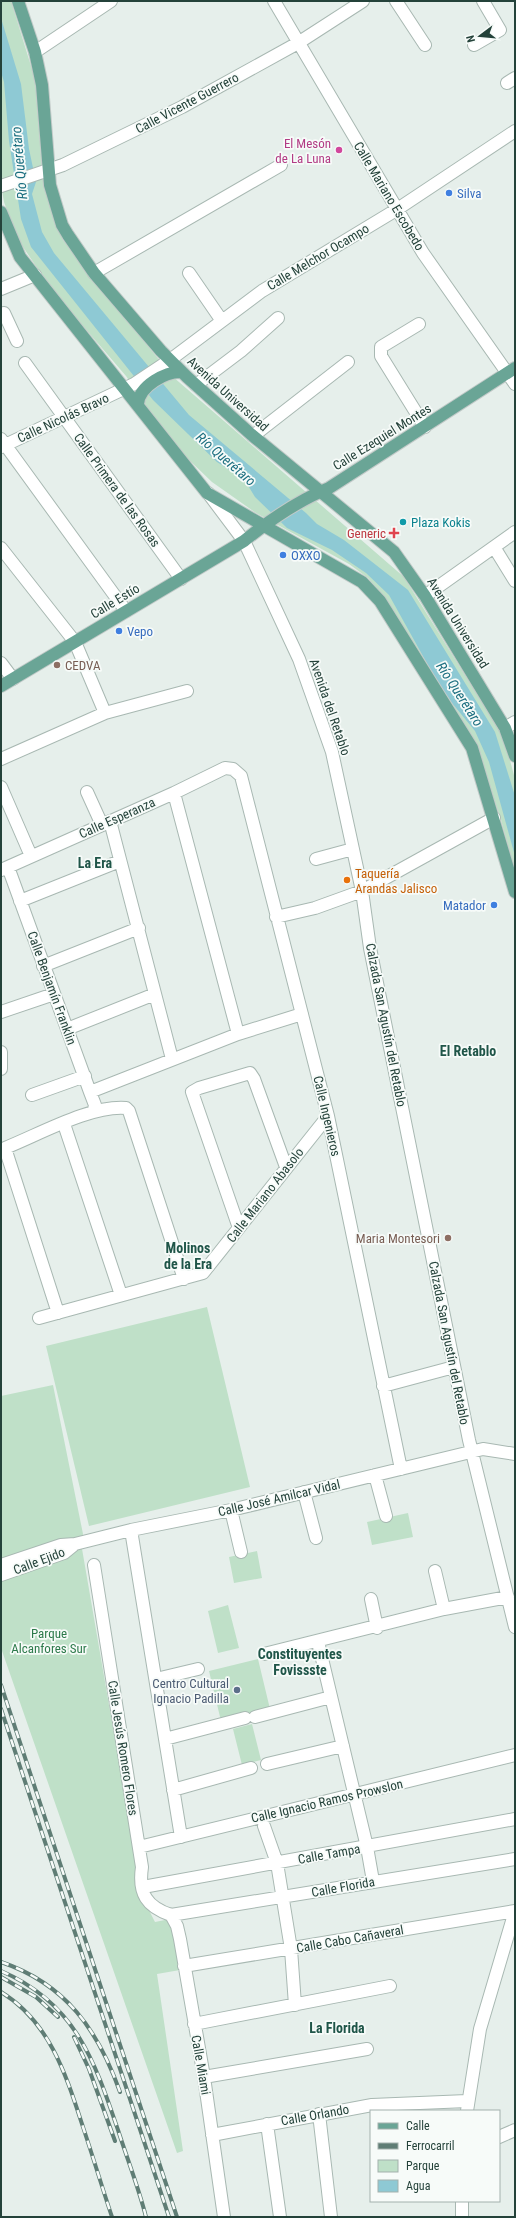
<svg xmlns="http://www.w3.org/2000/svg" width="516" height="2218" font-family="'Roboto Condensed',sans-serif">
<rect width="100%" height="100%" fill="#e6efeb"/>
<path fill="#bfe0c8" d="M1,1H11L35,79L43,180L63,240L172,376L404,577L504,738L515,779V872L501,820L476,745L386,600L368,578L349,564L256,513L212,482L186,457L151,417L144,402L126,376L52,290L17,238L4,202L1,184Z
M207,1307L250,1487L89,1526L46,1346Z
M53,1385L83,1534L81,1543L136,1861L135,1883L155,1922L170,1919L180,1970L157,1974L183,2151L177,2153L1,1648V1396Z
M408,1513L413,1537L372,1545L367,1522Z
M257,1551L262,1578L234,1583L229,1557Z
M228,1605L239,1648L218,1653L208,1611Z
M258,1659L270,1709L221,1721L209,1671Z
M252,1724L261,1760L242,1765L233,1729Z"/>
<path fill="#8ec9d4" d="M1,18L21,84L29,149L36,182L32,194L42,232L54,253L189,415L306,513L317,524L344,540L408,590L495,732L515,796V856L489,762L475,731L452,703L434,676L389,595L366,573L332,550L287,528L255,497L244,479L217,462L188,434L153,400L31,247L21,219L9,141L4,82L1,72Z"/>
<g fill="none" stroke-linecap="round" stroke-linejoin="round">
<defs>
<path id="minor" d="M274,1L423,253L515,384
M396,1L425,45
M474,45L500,30L483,1
M35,52L111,1
M507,83L515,78
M1,186L63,165L182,107L298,43L363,1
M94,273L281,165
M189,273L222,321
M1,289L35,275
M1,314L4,313L17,341
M419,324L381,347V356L425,427
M25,363L181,579
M196,385L241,351L278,318
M253,436L348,362
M1,439L126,611
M1,447L134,384L170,360L262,291L396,210L515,131
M208,493L244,541L299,659L332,752L362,891L370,948L469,1440L515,1627
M494,547L515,581
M1,548L75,642L105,713
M425,596L515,532
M1,663L13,679
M505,728L515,722
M1,759L105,713L187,691
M1,787L31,856
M87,792L102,825
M174,793L238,1034
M110,821L172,1059
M316,859L353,849
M8,867L90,1092L95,1105L94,1110
M1,870L174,793L225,768L233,769L241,776L328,1116L401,1469
M20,901L120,861
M276,917L315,908L362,891L494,818
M43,966L139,928
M1,1012L54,994
M67,1029L155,994
M1,1052V1069
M90,1092L238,1034L302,1014
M32,1095L85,1076
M64,1124L121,1295
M239,1228L192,1092L199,1088L250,1073L254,1079L286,1167
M58,1313L5,1148C40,1134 91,1105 126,1108L129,1111L184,1279
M39,1318L203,1273L328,1116
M383,1386L454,1367
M375,1475L386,1516
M304,1492L316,1538
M231,1510L241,1552
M131,1530L181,1837
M1,1565L61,1545L75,1544L131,1530L231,1510L483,1449L515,1454
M94,1565L142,1867C138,1894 147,1907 171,1915L515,1859
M435,1571L444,1609
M1,1575L64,1553L75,1544
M371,1599L377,1628
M318,1642L367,1847L373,1881
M264,1654L444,1609L508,1597
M156,1679L198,1669
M255,1717L331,1697
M165,1739L245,1718
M267,1764L343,1746
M173,1790L251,1768
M264,1826L277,1863L291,1949L295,2005
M139,1847C264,1816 390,1786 515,1755
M143,1887L515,1819
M171,1915L177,1926L180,1939L204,2077L224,2217
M184,1966L515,1911
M194,2024L390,1986
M204,2077L367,2049
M467,2111L480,2029L515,1911
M319,2114L331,2217
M267,2124L280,2217
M212,2135L372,2105L467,2101
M499,2137L515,2130
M462,2201V2217"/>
<path id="major" d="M18,1L35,52L42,85L50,185L62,225L68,235L94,273L161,351L187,377L253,436L394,552L425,596L505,728L515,756
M1,212L20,257L207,493L362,582L380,601L472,748L515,892
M138,404C139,386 166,371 182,372
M1,686L244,541C271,519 297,501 329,488L515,368"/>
</defs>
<use href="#minor" stroke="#a8b8b2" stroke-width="14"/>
<use href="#major" stroke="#c2cac8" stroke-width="14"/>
<use href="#minor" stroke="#fff" stroke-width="12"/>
<use href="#major" stroke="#6aa596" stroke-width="12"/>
<defs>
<path id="rail" d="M1,1685L177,2217
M1,1709L169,2217
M1,1962C66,1984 98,2030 120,2092
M1,1971C76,2003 95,2062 119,2133C128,2161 139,2189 146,2217
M1,1977L36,1997L58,2017
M1,1992C50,2022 66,2075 83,2127C93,2157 102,2187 112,2217
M74,2037L89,2069L115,2141"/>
</defs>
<use href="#rail" stroke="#5f7d75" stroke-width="4"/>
<use href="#rail" stroke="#f7fbf9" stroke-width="2.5" stroke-dasharray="8" stroke-linecap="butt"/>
</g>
<circle fill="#d1479c" stroke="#f7fbf9" stroke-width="1.5" cx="339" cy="150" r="4"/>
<g fill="#3f7fe0" stroke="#f7fbf9" stroke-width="1.5">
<circle cx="449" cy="193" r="4"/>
<circle cx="283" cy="555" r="4"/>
<circle cx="119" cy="631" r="4"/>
<circle cx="494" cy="905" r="4"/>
</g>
<circle fill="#0f9aa8" stroke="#f7fbf9" stroke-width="1.5" cx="403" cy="522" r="4"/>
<path fill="#e0444e" stroke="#f7fbf9" stroke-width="1.5" d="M392 527h4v4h4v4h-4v4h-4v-4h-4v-4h4z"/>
<g fill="#8d6e63" stroke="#f7fbf9" stroke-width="1.5">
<circle cx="57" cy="665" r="4"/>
<circle cx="448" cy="1238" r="4"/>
</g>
<circle fill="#e8710a" stroke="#f7fbf9" stroke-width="1.5" cx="347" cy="880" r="4"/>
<circle fill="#5c6f8a" stroke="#f7fbf9" stroke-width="1.5" cx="237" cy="1690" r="4"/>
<g text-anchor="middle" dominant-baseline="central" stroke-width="3.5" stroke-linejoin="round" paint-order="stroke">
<g font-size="13" fill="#24423a" stroke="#f7fbf9">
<text transform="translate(187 103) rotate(-28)">Calle Vicente Guerrero</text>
<text transform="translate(389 196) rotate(59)">Calle Mariano Escobedo</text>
<text transform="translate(318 257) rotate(-31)">Calle Melchor Ocampo</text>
<text transform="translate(228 394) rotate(42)">Avenida Universidad</text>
<text transform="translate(63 418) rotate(-25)">Calle Nicolás Bravo</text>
<text transform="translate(382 437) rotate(-32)">Calle Ezequiel Montes</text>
<text transform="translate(117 490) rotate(54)">Calle Primera de las Rosas</text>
<text transform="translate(115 601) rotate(-31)">Calle Estío</text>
<text transform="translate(458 623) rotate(58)">Avenida Universidad</text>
<text transform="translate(330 707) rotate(71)">Avenida del Retablo</text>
<text transform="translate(117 818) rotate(-24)">Calle Esperanza</text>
<text transform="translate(52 988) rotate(70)">Calle Benjamín Franklin</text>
<text transform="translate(386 1025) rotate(79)">Calzada San Agustín del Retablo</text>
<text transform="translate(327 1116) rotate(77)">Calle Ingenieros</text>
<text transform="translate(265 1195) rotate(-52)">Calle Mariano Abasolo</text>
<text transform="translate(449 1343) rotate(79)">Calzada San Agustín del Retablo</text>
<text transform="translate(279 1498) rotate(-13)">Calle José Amilcar Vidal</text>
<text transform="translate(39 1561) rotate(-21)">Calle Ejido</text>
<text transform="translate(123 1748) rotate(81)">Calle Jesús Romero Flores</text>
<text transform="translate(327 1801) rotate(-13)">Calle Ignacio Ramos Prowslon</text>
<text transform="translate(329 1854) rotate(-10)">Calle Tampa</text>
<text transform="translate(343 1887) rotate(-10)">Calle Florida</text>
<text transform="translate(350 1939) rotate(-10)">Calle Cabo Cañaveral</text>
<text transform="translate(201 2065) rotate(80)">Calle Miami</text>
<text transform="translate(315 2115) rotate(-10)">Calle Orlando</text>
</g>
<g font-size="13" fill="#b23c85" stroke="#f7fbf9" text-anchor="end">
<text x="331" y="143">El Mesón<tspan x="331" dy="15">de La Luna</tspan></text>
</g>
<g font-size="13" fill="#366cbe" stroke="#f7fbf9" text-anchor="start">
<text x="457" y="193">Silva</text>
<text x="291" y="555">OXXO</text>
<text x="127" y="631">Vepo</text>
<text x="486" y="905" text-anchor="end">Matador</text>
</g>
<g font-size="13" fill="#0d838f" stroke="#f7fbf9" text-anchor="start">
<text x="411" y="522">Plaza Kokis</text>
</g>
<g font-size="13" fill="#be3a42" stroke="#f7fbf9" text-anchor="end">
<text x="386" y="533">Generic</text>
</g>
<g font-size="13" fill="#785e54" stroke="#f7fbf9" text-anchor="start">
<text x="65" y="665">CEDVA</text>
<text x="440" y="1238" text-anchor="end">Maria Montesori</text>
</g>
<g font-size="13" fill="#c56008" stroke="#f7fbf9" text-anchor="start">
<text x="355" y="873">Taquería<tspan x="355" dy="15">Arandas Jalisco</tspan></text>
</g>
<g font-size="13" fill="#2d7a4b" stroke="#f7fbf9">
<text x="49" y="1633">Parque<tspan x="49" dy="15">Alcanfores Sur</tspan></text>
</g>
<g font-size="13" fill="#4e5e75" stroke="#f7fbf9" text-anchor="end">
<text x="229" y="1683">Centro Cultural<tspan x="229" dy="15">Ignacio Padilla</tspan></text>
</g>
<g font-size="14" font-style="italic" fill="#1c6f80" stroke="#f7fbf9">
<text transform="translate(19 163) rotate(-95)">Río Querétaro</text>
<text transform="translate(226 459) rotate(41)">Río Querétaro</text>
<text transform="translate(460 694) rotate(57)">Río Querétaro</text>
</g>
<g font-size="14" font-weight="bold" fill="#1f5548" stroke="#f7fbf9">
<text x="95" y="863">La Era</text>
<text x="468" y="1051">El Retablo</text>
<text x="188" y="1248">Molinos<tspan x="188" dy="16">de la Era</tspan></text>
<text x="300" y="1654">Constituyentes<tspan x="300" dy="16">Fovissste</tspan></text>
<text x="337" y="2028">La Florida</text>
</g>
</g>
<rect width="516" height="2218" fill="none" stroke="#24423a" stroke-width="4"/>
<rect x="370" y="2110" width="130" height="92" fill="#f7fbf9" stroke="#a3b1ad"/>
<rect x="378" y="2123" width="20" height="6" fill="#6aa596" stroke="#a3b1ad"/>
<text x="406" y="2130" font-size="12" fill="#24423a">Calle</text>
<rect x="378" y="2143" width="20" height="6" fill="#5f7d75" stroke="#a3b1ad"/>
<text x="406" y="2150" font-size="12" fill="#24423a">Ferrocarril</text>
<rect x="378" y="2160" width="20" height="12" fill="#bfe0c8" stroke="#a3b1ad"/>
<text x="406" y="2170" font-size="12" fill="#24423a">Parque</text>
<rect x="378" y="2180" width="20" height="12" fill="#8ec9d4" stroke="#a3b1ad"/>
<text x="406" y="2190" font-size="12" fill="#24423a">Agua</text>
<g transform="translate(480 36) rotate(254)" stroke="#f7fbf9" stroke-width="3" paint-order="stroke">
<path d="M0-3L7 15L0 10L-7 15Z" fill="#24423a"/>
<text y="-6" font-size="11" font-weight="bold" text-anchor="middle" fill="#24423a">N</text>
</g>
</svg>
